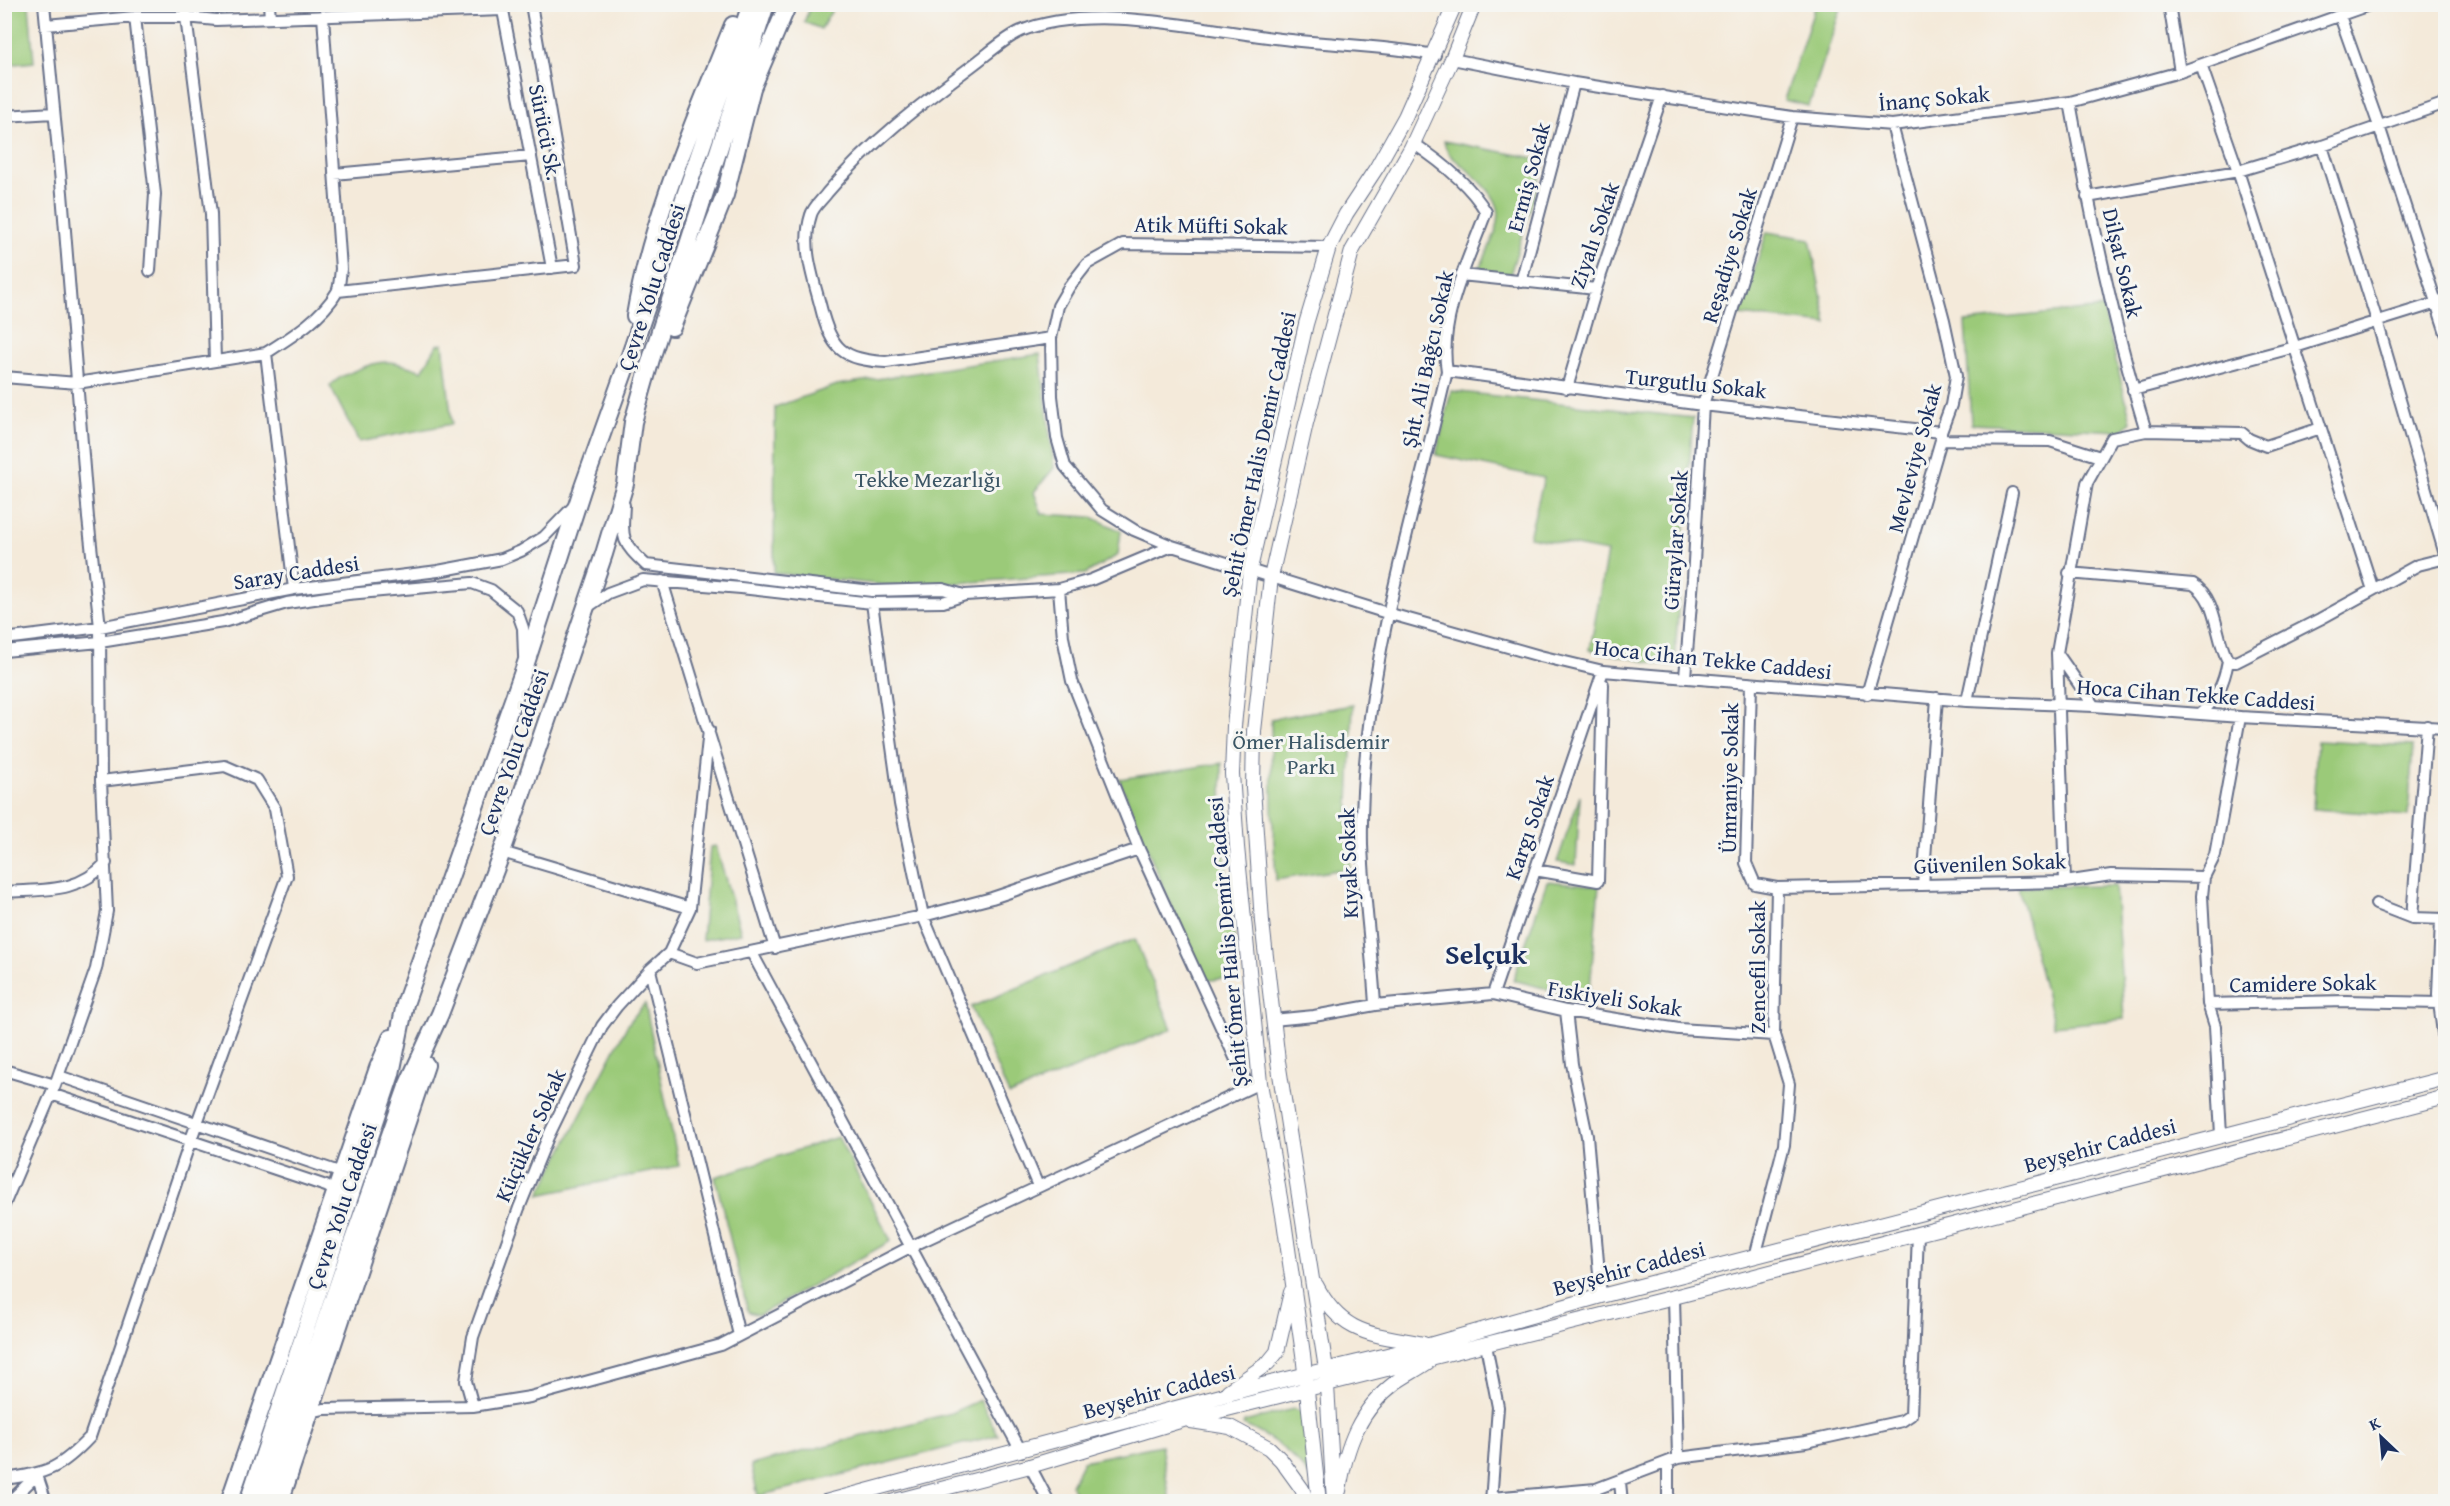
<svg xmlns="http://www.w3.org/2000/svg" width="2450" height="1506" font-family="'Gentium Book Plus',serif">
<rect width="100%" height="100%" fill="#f6f6f2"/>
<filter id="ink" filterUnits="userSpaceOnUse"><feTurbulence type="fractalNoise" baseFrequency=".0167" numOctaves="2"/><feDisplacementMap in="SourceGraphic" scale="12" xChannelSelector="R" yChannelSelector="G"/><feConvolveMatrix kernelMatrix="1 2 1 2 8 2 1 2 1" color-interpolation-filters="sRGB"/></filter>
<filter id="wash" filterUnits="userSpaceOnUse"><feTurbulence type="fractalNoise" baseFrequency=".008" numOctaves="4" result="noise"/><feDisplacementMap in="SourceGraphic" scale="24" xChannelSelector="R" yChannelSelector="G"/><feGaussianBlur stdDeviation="1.35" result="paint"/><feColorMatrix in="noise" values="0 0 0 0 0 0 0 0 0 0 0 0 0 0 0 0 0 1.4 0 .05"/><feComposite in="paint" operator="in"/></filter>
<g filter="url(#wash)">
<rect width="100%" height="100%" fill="#f4eada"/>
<path fill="#9bca79" stroke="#5b7c6c" stroke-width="1.5" d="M5,4L29,5L34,62L5,65Z
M1816,4L1842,5L1809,106L1784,100Z
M811,5H835L821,29L804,22Z
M1444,141L1545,160L1510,275L1479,270C1503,216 1513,208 1463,166C1453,158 1446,154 1444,141Z
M1767,232L1810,239L1827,324L1739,315Z
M2103,308L2131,421L2121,431L1971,424L1965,322Z
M443,343L452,424L359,442L330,386C337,378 345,375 354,371C383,358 393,360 422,371L437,345Z
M1040,354L1054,468L1034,492L1042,514L1092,517L1121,531L1118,555L1085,574L902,587L774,573L775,407L837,385Z
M1451,391L1693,418L1674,667L1590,650L1607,552L1529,537L1544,478L1436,455Z
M1353,705L1348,827L1350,868L1276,880L1272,808L1271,719Z
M2317,741L2413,746L2408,816L2313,809Z
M1222,763L1223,843L1239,977L1202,981L1119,779Z
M1580,796L1576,865L1557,862Z
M716,846L741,933L702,940L710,847Z
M1547,881L1599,886L1589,1000L1513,980Z
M2115,886L2124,1019L2054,1026L2018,887Z
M1135,939L1172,1029L1009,1095L971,1007Z
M645,1003L679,1166L539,1195L628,1024Z
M838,1137L891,1241L759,1315L748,1312L715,1177Z
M980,1400L998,1435L758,1496L751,1465L951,1413Z
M1293,1409L1308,1413L1310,1477C1291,1452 1272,1437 1243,1425L1244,1422Z
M1161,1445L1170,1501H1080L1071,1485L1083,1461Z"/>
</g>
<g filter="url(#ink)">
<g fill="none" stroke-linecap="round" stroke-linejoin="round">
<defs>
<path id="minor" d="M44,4L62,193L88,518L100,627L101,781L107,911L96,969L55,1085
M269,4L270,18
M2169,4L2180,72
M502,5L552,268
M2340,16L2379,126L2446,333
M135,17L155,194L150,271
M46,25L135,17H186L185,4
M1452,59L1574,83L1792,117L1892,125L2070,102L2180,72L2372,4
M2201,65L2238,171L2373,590
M2070,102C2090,213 2113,324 2146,431
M4,116L54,113
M334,174L531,156
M2087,197L2238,171L2322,146L2446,103
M1461,275L1596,289
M1521,282L1574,83
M338,291L576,265L531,4
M1051,338L886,362C843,360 831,349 821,308C813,277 801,246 811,215C813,207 822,200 827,193C869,143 921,104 973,65C988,54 1005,38 1021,31C1094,1 1213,32 1291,40C1338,45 1388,46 1435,55
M266,353L294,589
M215,361L211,214L186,17L216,20L503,10
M1447,371L1703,405L1941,432
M4,377L77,383L266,353C291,337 322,318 337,292C340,286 340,275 341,269L323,16
M1567,388L1596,289L1662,96
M2133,390L2295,347L2446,300
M1941,440L2050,441L2100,457
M624,505C622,539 621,542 646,565L872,591L943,589L964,595
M1172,546L1134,530L1102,510L1065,466L1057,438L1052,396L1051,338L1058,306L1069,287L1087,264L1123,244L1329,247
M2069,573L2193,584C2218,599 2215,638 2228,661L2236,662L2320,619L2418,565L2446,558L2377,321L2322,146
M662,581L775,948
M1059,589L1063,637L1072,681L1139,849L1249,1088
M872,603L900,804L923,916L1038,1186
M587,611L589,606L608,593L643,580L741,588L872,603L943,602L965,595L1059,589L1091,580L1172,546L1387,613L1540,656L1603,671L1967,701L2094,706L2240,717L2446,728
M4,639L100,627L294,589L438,571L502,559L521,551L544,537L574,506
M4,651L100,642L223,622L287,603L348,594L472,583L491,590L517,611L523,628L524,656
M2057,653L2094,706
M1685,677L1693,579L1703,405L1792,117
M1751,685L1746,863L1755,884L1777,888L2065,882L2111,875L2204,877
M1867,694L1941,440V432L1951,405L1956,376L1944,320L1892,125
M1967,701L2012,493
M2200,714C2217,699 2224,683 2228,661
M2240,717L2215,855L2204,877L2202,896L2208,1004L2346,1001L2439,1003
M502,852L690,908
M1535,870L1598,881L1603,684
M2065,882L2057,653L2087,483L2112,438L2146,431L2242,433L2249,439L2266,446L2321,428
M1923,885L1937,698
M4,892C44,889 77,894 106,863
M2376,904L2412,918L2446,919
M2412,918L2427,726
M2441,920L2438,994L2446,1057
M669,953L697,963L923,916L992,898L1139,849
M752,953L1021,1451
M650,970L739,1335
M1493,994L1603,671
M2208,1004L2215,1026L2221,1135
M1375,1005C1372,952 1364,898 1362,845C1359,683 1411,527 1447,371C1438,319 1469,259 1486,212C1470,184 1440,161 1413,143
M1566,1011L1572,1064L1587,1136L1601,1296
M1273,1020L1314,1016L1375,1005L1493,994L1566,1011L1679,1029L1774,1035
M4,1070L55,1085L4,1205
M59,1076L342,1173
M51,1094L326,1186L335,1191
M1755,1257L1784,1145L1789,1084L1774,1035L1777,888
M1674,1297L1678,1458
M1486,1345L1498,1407L1491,1502
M473,1406L466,1381L473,1337L519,1208L548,1137L602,1026L617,1006L650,970L669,953L690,908L709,730
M311,1412L324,1409L473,1406L530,1397L721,1345L910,1247L1260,1083
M1668,1462V1502
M1030,1466L1049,1502
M4,1479C48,1473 60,1469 90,1437L190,1142L287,876L275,809L257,780L225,766L101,781
M1620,1482L1622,1502
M1491,1498L1596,1489L1678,1458L1806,1442L1902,1421L1911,1415L1918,1233
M9,1502L37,1475L46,1502"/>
<path id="major" d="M1316,1285C1342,1336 1373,1334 1424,1344
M1228,1391L1268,1363L1277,1352L1291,1292
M1191,1421L1230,1427L1269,1448L1281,1460L1302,1489L1307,1502
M1339,1491C1346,1446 1359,1410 1396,1382C1406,1375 1418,1369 1428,1362
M825,1502L1258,1386L1429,1345L1601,1296L2446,1078
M891,1502L1030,1466L1183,1420L1674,1297L2446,1097
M1319,1502L1303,1354L1284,1221L1260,1083L1237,847L1232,774L1234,726L1250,569L1306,324L1329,247L1346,214L1377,167L1405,117L1455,4
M1334,1502L1326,1369L1278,1061L1262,922L1253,788L1254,731L1271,577L1306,423L1352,251L1411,148L1452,59L1474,4"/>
<path id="highway" d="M635,316C651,218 696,118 733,25
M672,327L725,195L752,88L788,4
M229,1502L378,1068L391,1038
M248,1502L391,1074L405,1004L525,666L583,487L628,361L751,4
M264,1502L352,1243L408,1084L440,1014L502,852L604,554L625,484L633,422L651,359L766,4
M280,1502L426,1065"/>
</defs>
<use href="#minor" stroke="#677089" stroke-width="14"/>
<use href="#major" stroke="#677089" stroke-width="16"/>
<use href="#highway" stroke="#677089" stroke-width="20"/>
<use href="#minor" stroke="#fff" stroke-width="10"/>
<use href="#major" stroke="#fff" stroke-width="14"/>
<use href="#highway" stroke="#fff" stroke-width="16"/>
</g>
</g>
<g text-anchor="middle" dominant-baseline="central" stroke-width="6" stroke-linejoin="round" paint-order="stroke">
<g font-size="22" fill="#1b2f5e" stroke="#f6f6f2">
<text transform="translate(1934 98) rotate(-5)">İnanç Sokak</text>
<text transform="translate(546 132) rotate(79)">Sürücü Sk.</text>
<text transform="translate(1528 177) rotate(-75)">Ermiş Sokak</text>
<text transform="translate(1211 225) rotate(1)">Atik Müfti Sokak</text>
<text transform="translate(1594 235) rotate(-71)">Ziyalı Sokak</text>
<text transform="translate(1729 255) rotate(-73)">Reşadiye Sokak</text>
<text transform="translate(2123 263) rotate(77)">Dilşat Sokak</text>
<text transform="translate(651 287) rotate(-72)">Çevre Yolu Caddesi</text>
<text transform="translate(1427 359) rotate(-78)">Şht. Ali Bağcı Sokak</text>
<text transform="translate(1696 383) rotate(6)">Turgutlu Sokak</text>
<text transform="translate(1258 454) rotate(-78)">Şehit Ömer Halis Demir Caddesi</text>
<text transform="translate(1914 458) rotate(-75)">Mevleviye Sokak</text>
<text transform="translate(1675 540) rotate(-86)">Güraylar Sokak</text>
<text transform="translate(296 572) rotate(-9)">Saray Caddesi</text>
<text transform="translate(1713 659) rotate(6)">Hoca Cihan Tekke Caddesi</text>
<text transform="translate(2196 694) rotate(4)">Hoca Cihan Tekke Caddesi</text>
<text transform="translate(513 752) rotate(-71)">Çevre Yolu Caddesi</text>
<text transform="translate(1729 778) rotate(-89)">Ümraniye Sokak</text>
<text transform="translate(1529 827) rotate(-71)">Kargı Sokak</text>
<text transform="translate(1348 863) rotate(-92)">Kıyak Sokak</text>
<text transform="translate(1990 863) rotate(-2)">Güvenilen Sokak</text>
<text transform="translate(1227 942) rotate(-95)">Şehit Ömer Halis Demir Caddesi</text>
<text transform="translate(1757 967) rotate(-90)">Zencefil Sokak</text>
<text transform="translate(2303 983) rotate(-1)">Camidere Sokak</text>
<text transform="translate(1615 998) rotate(9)">Fıskiyeli Sokak</text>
<text transform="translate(530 1135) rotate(-66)">Küçükler Sokak</text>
<text transform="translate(2100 1145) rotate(-15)">Beyşehir Caddesi</text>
<text transform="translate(341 1206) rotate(-71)">Çevre Yolu Caddesi</text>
<text transform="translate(1629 1268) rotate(-15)">Beyşehir Caddesi</text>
<text transform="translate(1159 1391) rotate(-15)">Beyşehir Caddesi</text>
</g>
<g font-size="22" fill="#3b5665" stroke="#f6f6f2">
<text x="928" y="479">Tekke Mezarlığı</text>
<text x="1311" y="741">Ömer Halisdemir<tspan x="1311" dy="25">Parkı</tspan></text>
</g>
<g font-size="28" font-weight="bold" fill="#1b2f5e" stroke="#f6f6f2">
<text x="1486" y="953">Selçuk</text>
</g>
</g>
<rect width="2450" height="1506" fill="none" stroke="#f6f6f2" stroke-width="24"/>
<g transform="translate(2381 1437) rotate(334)" stroke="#f6f6f2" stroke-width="4.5" paint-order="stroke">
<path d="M0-4.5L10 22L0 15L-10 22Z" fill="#1b2f5e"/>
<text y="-9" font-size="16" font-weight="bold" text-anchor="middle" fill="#1b2f5e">K</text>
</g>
</svg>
